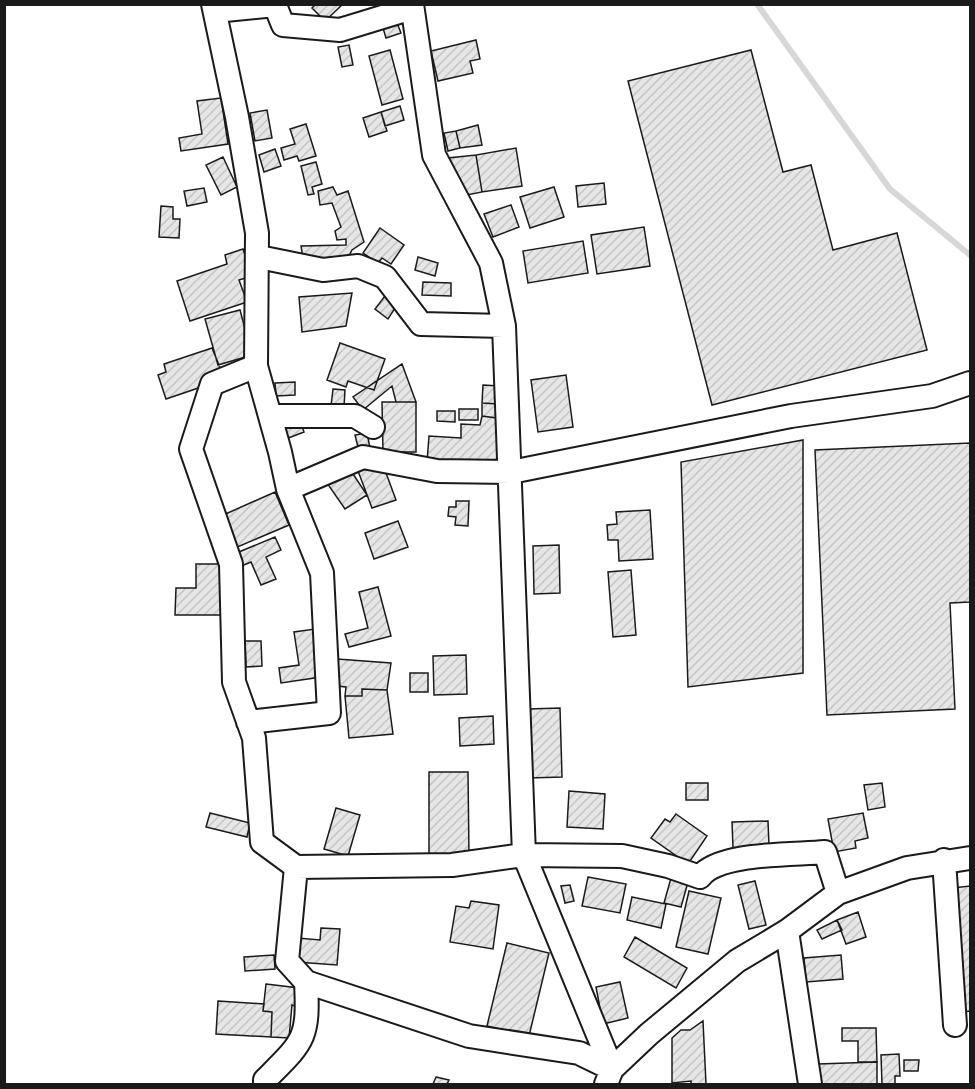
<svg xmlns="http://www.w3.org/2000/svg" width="975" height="1089" font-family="'Crimson Pro',serif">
<defs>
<pattern id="building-hatch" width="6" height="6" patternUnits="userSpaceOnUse" patternTransform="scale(1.5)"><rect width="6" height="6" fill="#e6e6e6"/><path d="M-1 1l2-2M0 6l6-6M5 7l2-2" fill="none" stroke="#c5c5c5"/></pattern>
</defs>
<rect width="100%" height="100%" fill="#fff"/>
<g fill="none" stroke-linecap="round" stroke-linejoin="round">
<path stroke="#d7d7d7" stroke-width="6" d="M757,4L890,189L970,255"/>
</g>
<path fill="url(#building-hatch)" stroke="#1a1a1a" stroke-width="1.5" d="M316,4H343L325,21L312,8Z
M397,23L401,33L386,38L383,28Z
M476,40L480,59L470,61L473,73L438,81L431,51Z
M349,45L353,65L342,67L338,47Z
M390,50L403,99L382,105L369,56Z
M751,50L783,172L811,165L833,250L897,233L927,350L712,405L628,81Z
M221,98L228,144L181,151L179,138L202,134L197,101Z
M400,106L404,120L385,126L381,112Z
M267,110L272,138L255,141L250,113Z
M381,112L387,131L369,137L363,118Z
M306,124L316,156L299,161L297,156L284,160L281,148L295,144L290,129Z
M478,125L482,145L460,148L456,131Z
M456,131L460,148L448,151L444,133Z
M516,148L522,186L482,192L476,155Z
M275,149L281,166L264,172L259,155Z
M476,155L482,192L467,195L448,158Z
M223,157L237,187L221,195L206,165Z
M316,162L322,184L312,187L314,194L308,195L301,166Z
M604,183L606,204L578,207L576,186Z
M333,187L337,195L348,191L364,242L352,250L348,258H303L301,246L346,245V239L337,240L335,231L341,227L332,203L320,205L318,191Z
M554,187L564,217L530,228L520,197Z
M204,188L207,202L187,206L184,191Z
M511,205L519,227L493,237L484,214Z
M161,206L173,207V219H180L179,238L159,237Z
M644,227L650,266L597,274L591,235Z
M380,228L404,245L391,264L382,258L378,263L363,253Z
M583,241L588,273L528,283L523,251Z
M243,249L252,276L239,280L247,302L190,321L177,281L227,264L225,255Z
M418,257L438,263L435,276L415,270Z
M423,282L451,283V296L422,295Z
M352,293L346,326L302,332L299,297Z
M385,296L397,305L388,319L375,309Z
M240,310L252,355L218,365L205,319Z
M340,343L385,359L374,390L348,381L346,387L327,380Z
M212,348L221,370L210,384L166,399L158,375L166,372L164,364Z
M402,364L416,402H396L392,386L363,410L353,397Z
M566,375L573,427L538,432L531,380Z
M295,382V395L276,396L275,383Z
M483,385L499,386L498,404L482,403Z
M333,389L345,390L344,407L331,406Z
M382,402H416V452H383Z
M482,403L498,404L496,418L482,416Z
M459,409H478V420H459Z
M437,411H455V422L437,421Z
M482,416L504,419L505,465L427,462L429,436L461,438V424L480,425Z
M300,421L304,432L283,440L279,428Z
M367,433L370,448L359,451L355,435Z
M803,440V673L688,687L681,462Z
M970,443V602L950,603L955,709L827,715L815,450Z
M382,462L396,500L372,508L358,471Z
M349,468L367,495L345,509L327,483Z
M275,492L289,525L235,548L221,516Z
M456,501H469L468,526L455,525L456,517L448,516L449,507H456Z
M650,510L653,559L619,561L618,540H608L607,525L617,524L616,512Z
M398,521L408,547L374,559L365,533Z
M275,537L281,550L266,557L276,579L261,585L251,562L239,567L234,554Z
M559,545L560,593L534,594L533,546Z
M196,564H221L224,615H175L176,588H196Z
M631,570L636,635L613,637L608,572Z
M378,587L391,636L349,647L345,634L368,628L359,592Z
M315,629L321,677L281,683L279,668L299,665L294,632Z
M245,641H261L262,666L246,667Z
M466,655L467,694L434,695L433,656Z
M337,659L391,663L387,690L362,689V696H345L346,687L337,686Z
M410,673H428V692H410Z
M362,689L387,690L393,734L349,738L345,696H362Z
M560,708L562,777L529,778L528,709Z
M493,716L494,744L460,746L459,718Z
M429,772H468L469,856L429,857Z
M686,783H708V800H686Z
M882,783L885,807L868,810L864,785Z
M569,791L605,794L603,829L567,827Z
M336,808L360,815L348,856L324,849Z
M210,813L250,823L247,837L206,827Z
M863,813L868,838L855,841L856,848L834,852L828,819Z
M676,814L707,836L688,864L651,838L665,819L670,822Z
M768,821L769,846L733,848L732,822Z
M588,877L626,884L620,913L582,906Z
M671,878L688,882L681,907L664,903Z
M755,881L766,925L749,929L738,885Z
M570,885L574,901L565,903L561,886Z
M970,886V1011L962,1012L952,888Z
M689,891L721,898L708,954L676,947Z
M632,897L666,904L661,928L627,920Z
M471,901L499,905L493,949L450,942L456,906L469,908Z
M858,912L866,937L846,944L837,920Z
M837,920L842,930L822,939L817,930Z
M321,928L340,929L337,965L296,962L298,938L320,940Z
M635,937L687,968L676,988L624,957Z
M507,943L549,953L529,1036L487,1026Z
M274,955L275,969L245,971L244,957Z
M841,955L843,979L806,982L804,958Z
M620,982L628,1018L603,1024L596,987Z
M266,984L299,988L298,1007L292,1005L289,1038L271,1037L272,1012L263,1011Z
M218,1001L264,1004L263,1011L272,1012L271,1037L216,1034Z
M703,1021L706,1084H691V1081L672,1083V1038L681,1030H690Z
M842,1028H876L877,1062H858V1041H842Z
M899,1054L900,1076H895V1084H882L881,1055Z
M904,1060H919L918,1071H904Z
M877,1062V1084H818V1064Z
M436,1077L449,1080L447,1084H433Z"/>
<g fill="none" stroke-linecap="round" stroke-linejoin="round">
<defs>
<path id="minor" d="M213,4L237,117L257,233L256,366L280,452L288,489L322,573L329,713L248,722
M215,11L275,5L283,25L340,30L412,8
M259,257L323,270L358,266L385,277L421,324L504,326
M256,366L212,384L191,449L231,564L234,682L254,738L262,842L296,867L452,865L524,855L622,856L668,866L700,877C718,852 794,855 825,852L838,893
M270,416H355L373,427
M288,489L363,457L437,471L511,472L791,416L932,396L970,383
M944,860L955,1025
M787,931L810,1084
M306,982L469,1036L579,1053L612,1069L524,855L504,326L491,263L434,155L412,4
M265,1084V1080C304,1041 309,1039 306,982L287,961L296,867
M606,1084L612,1069L649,1034L737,961L787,931L838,893L907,868L970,858"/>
</defs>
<use href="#minor" stroke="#1a1a1a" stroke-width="26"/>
<use href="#minor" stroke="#fff" stroke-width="22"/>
</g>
<rect width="975" height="1089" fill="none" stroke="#1a1a1a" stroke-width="12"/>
</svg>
